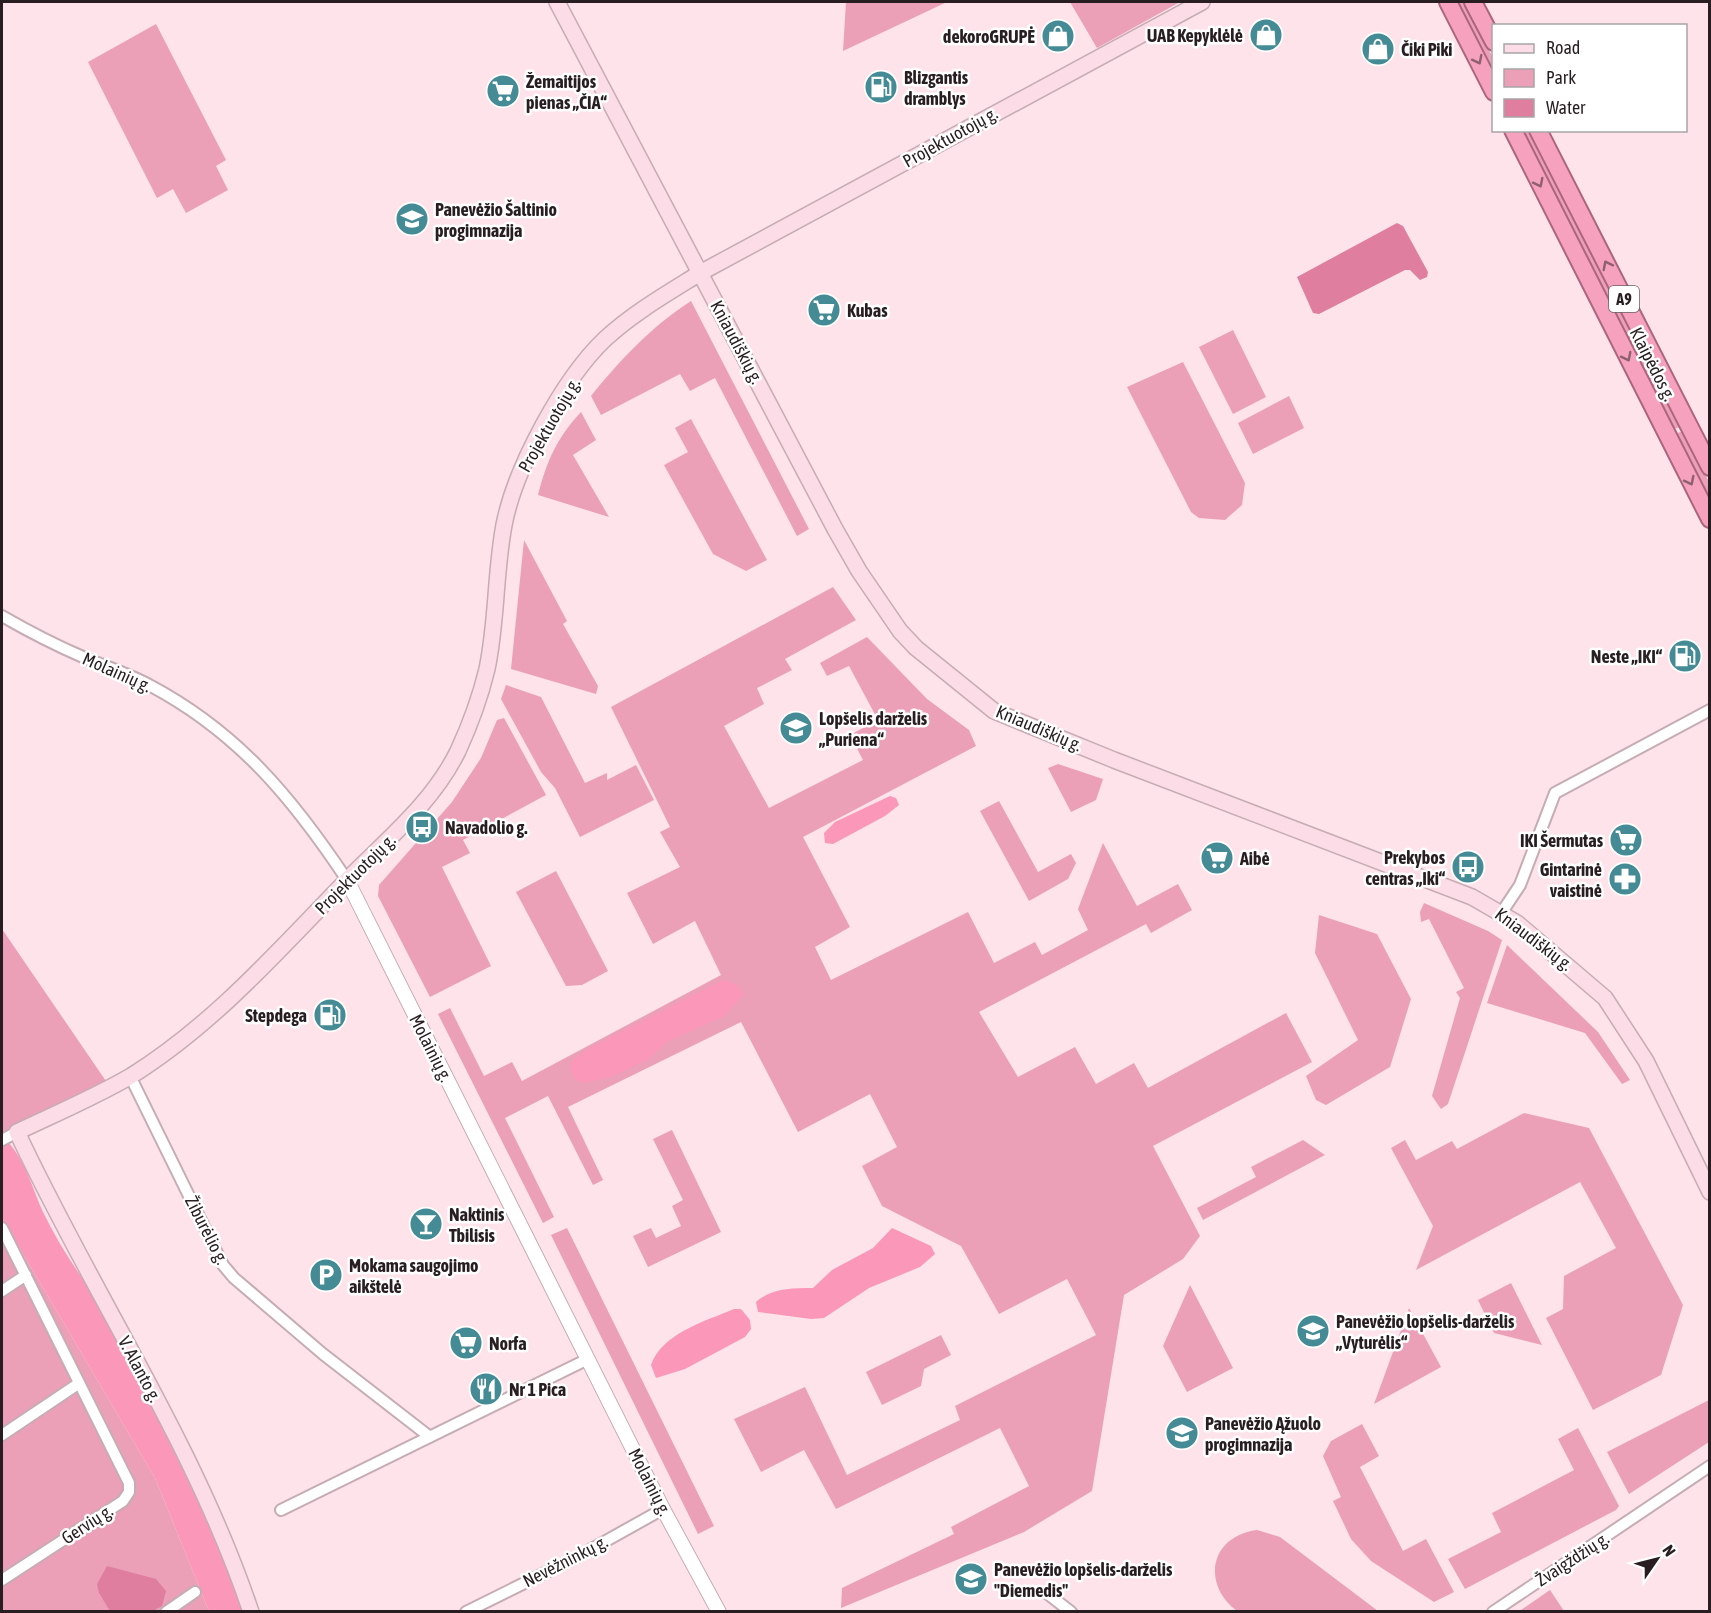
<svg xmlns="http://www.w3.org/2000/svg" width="1711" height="1613" font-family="'Asap Condensed',sans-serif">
<rect width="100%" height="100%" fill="#fee3ea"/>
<path fill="#eba0b8" d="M846,2H947L843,51Z
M1070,2H1180L1097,48Z
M1456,2H1465L1493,58V77Z
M156,24L226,160L216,166L228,190L186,213L173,189L157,198L88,62Z
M1521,131H1530L1682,427L1672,429Z
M691,301L809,529L797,536L715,378L690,391L680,374L601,415L591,396C621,359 651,327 691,301Z
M1233,330L1266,397L1233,414L1199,347Z
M1183,362L1245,483L1242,505L1225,520L1199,518L1191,512L1127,387Z
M1289,396L1304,428L1253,454L1238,423Z
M581,412L596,440L573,455L609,517L538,495C547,460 557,438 581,412Z
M691,419L767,560L746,571L713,554L664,465L688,452L675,428Z
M1684,431L1709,482V498L1674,434Z
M524,540L567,621L563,624L598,686L596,694L511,669Z
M833,587L856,620L785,659L792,670L757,688L764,704L724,726L769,808L863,760L850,735L878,720L849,666L827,676L820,663L867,637L927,699L969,730L976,746L803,837L850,927L815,947L831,980L968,912L994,963L1035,942L1042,955L1088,930L1078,909L1103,843L1137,906L1178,884L1192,910L1151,933L1146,924L979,1012L1018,1077L1075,1047L1096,1084L1134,1063L1148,1088L1286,1013L1312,1062L1153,1146L1200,1236L1183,1259L1124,1295L1092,1491L1024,1532L841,1608L842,1588L954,1534L951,1527L1029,1486L1000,1428L836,1509L804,1450L761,1472L734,1419L805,1387L847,1475L960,1420L955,1406L1096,1335L1067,1279L999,1314L961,1246L882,1206L862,1166L897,1147L870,1094L798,1132L741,1022L568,1107L603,1180L593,1185L548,1096L505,1118L554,1217L543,1223L438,1014L450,1008L484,1076L512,1062L522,1081L721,975L695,921L653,944L627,893L680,867L660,832L670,827L611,707Z
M506,685L541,697L585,783L607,773V780L636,765L654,800L580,837L555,788L541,772L501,699Z
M504,718L546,795L463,840L470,853L442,867L491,966L430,997L378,896L379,885L452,802L481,758L497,720Z
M1058,764L1103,779L1096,800L1071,812L1048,768Z
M999,801L1038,872L1071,854L1076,863L1068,879L1029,901L980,811Z
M556,871L608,971L582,985L566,986L516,892Z
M1424,903L1488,931L1502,940L1448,1104L1441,1109L1432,1096L1460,998L1456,992L1464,988L1429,919L1421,922L1420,912Z
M1319,915L1377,934L1411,999L1390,1067L1326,1105L1316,1100L1306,1076L1358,1040L1315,953Z
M2,929L110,1087L2,1140Z
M1507,945L1598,1032L1630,1080L1622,1084L1585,1033L1487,1003Z
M1524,1113L1589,1128L1683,1305L1661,1375L1593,1410L1546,1318L1563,1309L1564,1276L1616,1248L1580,1182L1416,1270L1433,1226L1391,1148L1405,1140L1416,1160L1452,1141L1457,1149Z
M672,1130L721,1232L648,1267L633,1236L651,1228L656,1238L681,1226L672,1206L683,1200L653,1139Z
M1303,1140L1325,1155L1203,1220L1197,1208L1256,1177L1251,1167Z
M2,1218L155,1478L209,1611H2Z
M567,1228L714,1526L698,1534L551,1235Z
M1511,1283L1542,1345L1494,1333L1478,1300Z
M1190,1285L1233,1368L1187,1392L1163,1346Z
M1409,1308L1441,1367L1374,1404Z
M941,1335L951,1355L924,1369L921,1386L882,1405L866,1372Z
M1709,1400V1442L1629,1494L1607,1452Z
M1362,1424L1379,1456L1360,1467L1403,1551L1426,1539L1454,1592L1434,1602L1371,1561L1351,1539L1333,1501L1341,1497L1323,1456L1331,1441Z
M1578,1428L1619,1506L1616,1510L1465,1589L1448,1559L1501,1532L1492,1513L1574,1470L1558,1439Z
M1257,1530L1280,1537L1378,1611H1237C1201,1584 1210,1536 1257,1530Z
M1550,1590L1564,1611H1522L1521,1610Z"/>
<path fill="#fb97b8" d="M890,796L896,798L899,805L885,816L833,844L825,843L824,833L835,822Z
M723,980L737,985L744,994L724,1016L667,1042L649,1059L613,1076L586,1083C574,1082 569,1073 571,1062L586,1050Z
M5,1138C27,1163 30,1183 43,1212C56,1239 72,1264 89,1288C144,1394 203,1498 243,1611H209L155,1478L2,1218V1140Z
M892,1228L931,1246L935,1254L920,1267L869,1288L824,1318L811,1319L758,1312L756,1302C772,1288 792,1288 813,1288L832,1270L873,1248Z
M734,1309H741L750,1320L751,1329L745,1337L685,1369L656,1378L651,1365C662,1333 706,1321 734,1309Z"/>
<path fill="#df7e9f" d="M1397,223L1403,226L1428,272L1427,277L1420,280L1410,270H1405L1319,314L1313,313L1297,277Z
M107,1566L156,1579L166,1591L162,1606L153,1611H110L99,1593L97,1584Z"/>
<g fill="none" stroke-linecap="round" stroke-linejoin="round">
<defs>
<path id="minor" d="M2,616C28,631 55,645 83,657C106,667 130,674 151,686C239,733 293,799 347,880
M1502,912L1520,885L1555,793L1710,710
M130,1076L223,1265L234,1278L323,1354L430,1437
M2,1140L17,1132
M2,1228L129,1483V1492L123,1501L2,1580
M2,1291L26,1275
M2,1435L78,1384
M281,1510L588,1359
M1048,1594L1071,1612
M166,1612L195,1592
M466,1612L579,1556L663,1509
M1493,1612L1710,1466"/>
<path id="tertiary" d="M347,880L663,1509L719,1612"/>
<path id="secondary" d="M557,2L835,529L859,571L900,631L916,648L994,711L1114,760L1472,897L1517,923L1605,998L1646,1061L1710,1192
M251,1612C194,1442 92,1293 17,1132C55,1114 95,1097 131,1076C213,1025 279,950 345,882C386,840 432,804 458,751C470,725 480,698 487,669C497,622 495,573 504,525C515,468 563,379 605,339C633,313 668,293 700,273L1202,2"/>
<path id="trunk" d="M1448,2L1494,92
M1473,2L1494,42
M1513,130L1710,519
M1538,130L1710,467"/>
</defs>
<use href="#minor" stroke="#c6acb3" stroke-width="14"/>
<use href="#tertiary" stroke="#c6acb3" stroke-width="16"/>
<use href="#secondary" stroke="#c6acb3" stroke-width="18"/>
<use href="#trunk" stroke="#ac657d" stroke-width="20"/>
<use href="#minor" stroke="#fff" stroke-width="10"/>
<use href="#tertiary" stroke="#fff" stroke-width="14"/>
<use href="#secondary" stroke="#fbdce7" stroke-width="15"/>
<use href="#trunk" stroke="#f6a2be" stroke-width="16"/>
</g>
<defs><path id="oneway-chevron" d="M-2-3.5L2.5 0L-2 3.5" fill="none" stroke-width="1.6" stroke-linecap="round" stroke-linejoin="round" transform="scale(1.5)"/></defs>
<g stroke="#8f6070">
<use href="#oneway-chevron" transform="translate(1478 60) rotate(63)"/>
<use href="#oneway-chevron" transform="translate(1539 183) rotate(63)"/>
<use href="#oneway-chevron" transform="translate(1607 265) rotate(-117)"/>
<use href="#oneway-chevron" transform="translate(1627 357) rotate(63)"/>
<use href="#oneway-chevron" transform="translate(1690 481) rotate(63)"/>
</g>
<defs>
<symbol id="shop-disc" viewBox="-11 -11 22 22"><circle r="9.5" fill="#458b96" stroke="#fff"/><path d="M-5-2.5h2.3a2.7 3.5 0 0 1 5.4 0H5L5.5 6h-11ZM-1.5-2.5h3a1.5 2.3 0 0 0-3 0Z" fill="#fff"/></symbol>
<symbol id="fuel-disc" viewBox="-11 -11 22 22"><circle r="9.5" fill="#458b96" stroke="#fff"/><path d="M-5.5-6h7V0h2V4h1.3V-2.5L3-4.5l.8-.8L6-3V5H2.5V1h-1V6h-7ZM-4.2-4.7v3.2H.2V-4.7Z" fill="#fff"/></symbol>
<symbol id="supermarket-disc" viewBox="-11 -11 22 22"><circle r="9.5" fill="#458b96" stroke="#fff"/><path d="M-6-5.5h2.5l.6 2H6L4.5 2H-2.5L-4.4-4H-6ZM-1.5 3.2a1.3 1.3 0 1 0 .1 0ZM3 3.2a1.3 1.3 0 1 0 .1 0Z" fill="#fff"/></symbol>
<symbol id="school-disc" viewBox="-11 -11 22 22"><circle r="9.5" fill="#458b96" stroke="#fff"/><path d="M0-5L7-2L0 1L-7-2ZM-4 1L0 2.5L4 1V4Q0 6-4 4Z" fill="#fff"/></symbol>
<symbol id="bus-disc" viewBox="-11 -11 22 22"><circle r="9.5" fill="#458b96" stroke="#fff"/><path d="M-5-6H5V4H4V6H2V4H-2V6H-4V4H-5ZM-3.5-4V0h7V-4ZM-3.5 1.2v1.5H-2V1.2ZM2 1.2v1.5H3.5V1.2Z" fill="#fff"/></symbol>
<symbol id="pharmacy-disc" viewBox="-11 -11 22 22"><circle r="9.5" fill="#458b96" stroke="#fff"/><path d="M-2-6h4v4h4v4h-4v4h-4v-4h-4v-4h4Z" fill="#fff"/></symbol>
<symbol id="bar-disc" viewBox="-11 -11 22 22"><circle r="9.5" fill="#458b96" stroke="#fff"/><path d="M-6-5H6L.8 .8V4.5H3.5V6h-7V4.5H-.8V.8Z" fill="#fff"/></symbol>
<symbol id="parking-disc" viewBox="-11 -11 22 22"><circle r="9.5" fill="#458b96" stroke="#fff"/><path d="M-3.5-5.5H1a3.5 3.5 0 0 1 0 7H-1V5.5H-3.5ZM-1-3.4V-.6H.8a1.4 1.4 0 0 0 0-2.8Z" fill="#fff"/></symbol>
<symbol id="restaurant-disc" viewBox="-11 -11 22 22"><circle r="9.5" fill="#458b96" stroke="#fff"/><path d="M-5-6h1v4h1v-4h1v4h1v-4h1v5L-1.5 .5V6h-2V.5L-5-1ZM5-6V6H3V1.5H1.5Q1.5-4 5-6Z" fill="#fff"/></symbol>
</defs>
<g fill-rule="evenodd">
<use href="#shop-disc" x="1247" y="16" width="38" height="38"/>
<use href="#shop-disc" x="1039" y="17" width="38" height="38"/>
<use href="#shop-disc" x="1359" y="30" width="38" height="38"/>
<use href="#fuel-disc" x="862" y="68" width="38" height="38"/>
<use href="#supermarket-disc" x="484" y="72" width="38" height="38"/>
<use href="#school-disc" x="393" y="200" width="38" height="38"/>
<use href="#supermarket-disc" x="805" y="291" width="38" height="38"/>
<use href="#fuel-disc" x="1666" y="637" width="38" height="38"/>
<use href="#school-disc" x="777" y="709" width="38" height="38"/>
<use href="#bus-disc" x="403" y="808" width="38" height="38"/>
<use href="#supermarket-disc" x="1607" y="821" width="38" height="38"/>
<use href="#supermarket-disc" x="1198" y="839" width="38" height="38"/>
<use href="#bus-disc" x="1449" y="848" width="38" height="38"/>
<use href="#pharmacy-disc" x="1606" y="860" width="38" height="38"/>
<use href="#fuel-disc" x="311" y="996" width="38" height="38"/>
<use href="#bar-disc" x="407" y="1205" width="38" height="38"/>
<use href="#parking-disc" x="307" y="1256" width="38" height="38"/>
<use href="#school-disc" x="1294" y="1312" width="38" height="38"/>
<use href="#supermarket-disc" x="447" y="1324" width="38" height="38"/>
<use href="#restaurant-disc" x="467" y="1370" width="38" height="38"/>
<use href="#school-disc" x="1163" y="1414" width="38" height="38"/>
<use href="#school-disc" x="952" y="1560" width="38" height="38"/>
</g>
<g text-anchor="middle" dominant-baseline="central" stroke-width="5" stroke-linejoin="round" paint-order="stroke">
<rect fill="#fff" stroke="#686264" stroke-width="1.5" x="1609" y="286" width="30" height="26" rx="4.5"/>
<g font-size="16" font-weight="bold" fill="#281e21">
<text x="1624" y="299">A9</text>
</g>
<g font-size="18" font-weight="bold" fill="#281e21" stroke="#fff" text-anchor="start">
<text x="1243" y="35" text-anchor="end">UAB Kepyklėlė</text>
<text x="1035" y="36" text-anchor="end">dekoroGRUPĖ</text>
<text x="1401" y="49">Čiki Piki</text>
<text x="904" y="77">Blizgantis<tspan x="904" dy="21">dramblys</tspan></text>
<text x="526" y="81">Žemaitijos<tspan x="526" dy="21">pienas „ČIA“</tspan></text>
<text x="435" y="209">Panevėžio Šaltinio<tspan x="435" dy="21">progimnazija</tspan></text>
<text x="847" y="310">Kubas</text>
<text x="1662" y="656" text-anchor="end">Neste „IKI“</text>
<text x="819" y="718">Lopšelis darželis<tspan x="819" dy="21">„Puriena“</tspan></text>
<text x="445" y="827">Navadolio g.</text>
<text x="1603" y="840" text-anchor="end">IKI Šermutas</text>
<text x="1445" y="857" text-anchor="end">Prekybos<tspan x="1445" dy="21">centras „Iki“</tspan></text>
<text x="1240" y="858">Aibė</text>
<text x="1602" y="869" text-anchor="end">Gintarinė<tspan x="1602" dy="21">vaistinė</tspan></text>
<text x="307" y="1015" text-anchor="end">Stepdega</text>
<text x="449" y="1214">Naktinis<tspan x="449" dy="21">Tbilisis</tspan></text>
<text x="349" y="1265">Mokama saugojimo<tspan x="349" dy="21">aikštelė</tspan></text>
<text x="1336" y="1321">Panevėžio lopšelis-darželis<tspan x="1336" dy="21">„Vyturėlis“</tspan></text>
<text x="489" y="1343">Norfa</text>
<text x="509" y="1389">Nr 1 Pica</text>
<text x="1205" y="1423">Panevėžio Ąžuolo<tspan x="1205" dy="21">progimnazija</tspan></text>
<text x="994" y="1569">Panevėžio lopšelis-darželis<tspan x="994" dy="21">"Diemedis"</tspan></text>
</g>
<g font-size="18" fill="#281e21" stroke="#fff">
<text transform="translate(950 137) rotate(-29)">Projektuotojų g.</text>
<text transform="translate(737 342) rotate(62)">Kniaudiškių g.</text>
<text transform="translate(1653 364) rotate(63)">Klaipėdos g.</text>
<text transform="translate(549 425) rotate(-60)">Projektuotojų g.</text>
<text transform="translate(117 672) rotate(24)">Molainių g.</text>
<text transform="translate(1039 728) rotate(23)">Kniaudiškių g.</text>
<text transform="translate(355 874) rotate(-45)">Projektuotojų g.</text>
<text transform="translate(1534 939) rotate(37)">Kniaudiškių g.</text>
<text transform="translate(431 1048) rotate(63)">Molainių g.</text>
<text transform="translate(207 1230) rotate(63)">Žiburėlio g.</text>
<text transform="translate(140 1369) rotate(62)">V. Alanto g.</text>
<text transform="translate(650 1482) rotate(63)">Molainių g.</text>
<text transform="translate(87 1524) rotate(-33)">Gervių g.</text>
<text transform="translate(1572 1559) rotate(-33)">Žvaigždžių g.</text>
<text transform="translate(565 1561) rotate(-27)">Nevėžninkų g.</text>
</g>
</g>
<rect width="1711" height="1613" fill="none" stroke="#281e21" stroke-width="6"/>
<rect x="1492" y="24" width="195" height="108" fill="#ffffff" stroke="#a9a5a6" stroke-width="1.5"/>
<rect x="1504" y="44" width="30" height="9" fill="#fbdce7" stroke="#a9a5a6" stroke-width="1.5"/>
<text x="1546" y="54" font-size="18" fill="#281e21">Road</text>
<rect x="1504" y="69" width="30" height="18" fill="#eba0b8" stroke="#a9a5a6" stroke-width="1.5"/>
<text x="1546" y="84" font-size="18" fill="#281e21">Park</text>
<rect x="1504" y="99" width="30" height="18" fill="#df7e9f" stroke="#a9a5a6" stroke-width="1.5"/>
<text x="1546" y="114" font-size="18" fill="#281e21">Water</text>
<g transform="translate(1657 1559) rotate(55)" stroke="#ffffff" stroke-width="4.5" paint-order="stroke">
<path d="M0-4.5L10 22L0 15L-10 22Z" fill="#281e21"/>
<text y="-9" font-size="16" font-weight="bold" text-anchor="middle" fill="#281e21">N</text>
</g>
</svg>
